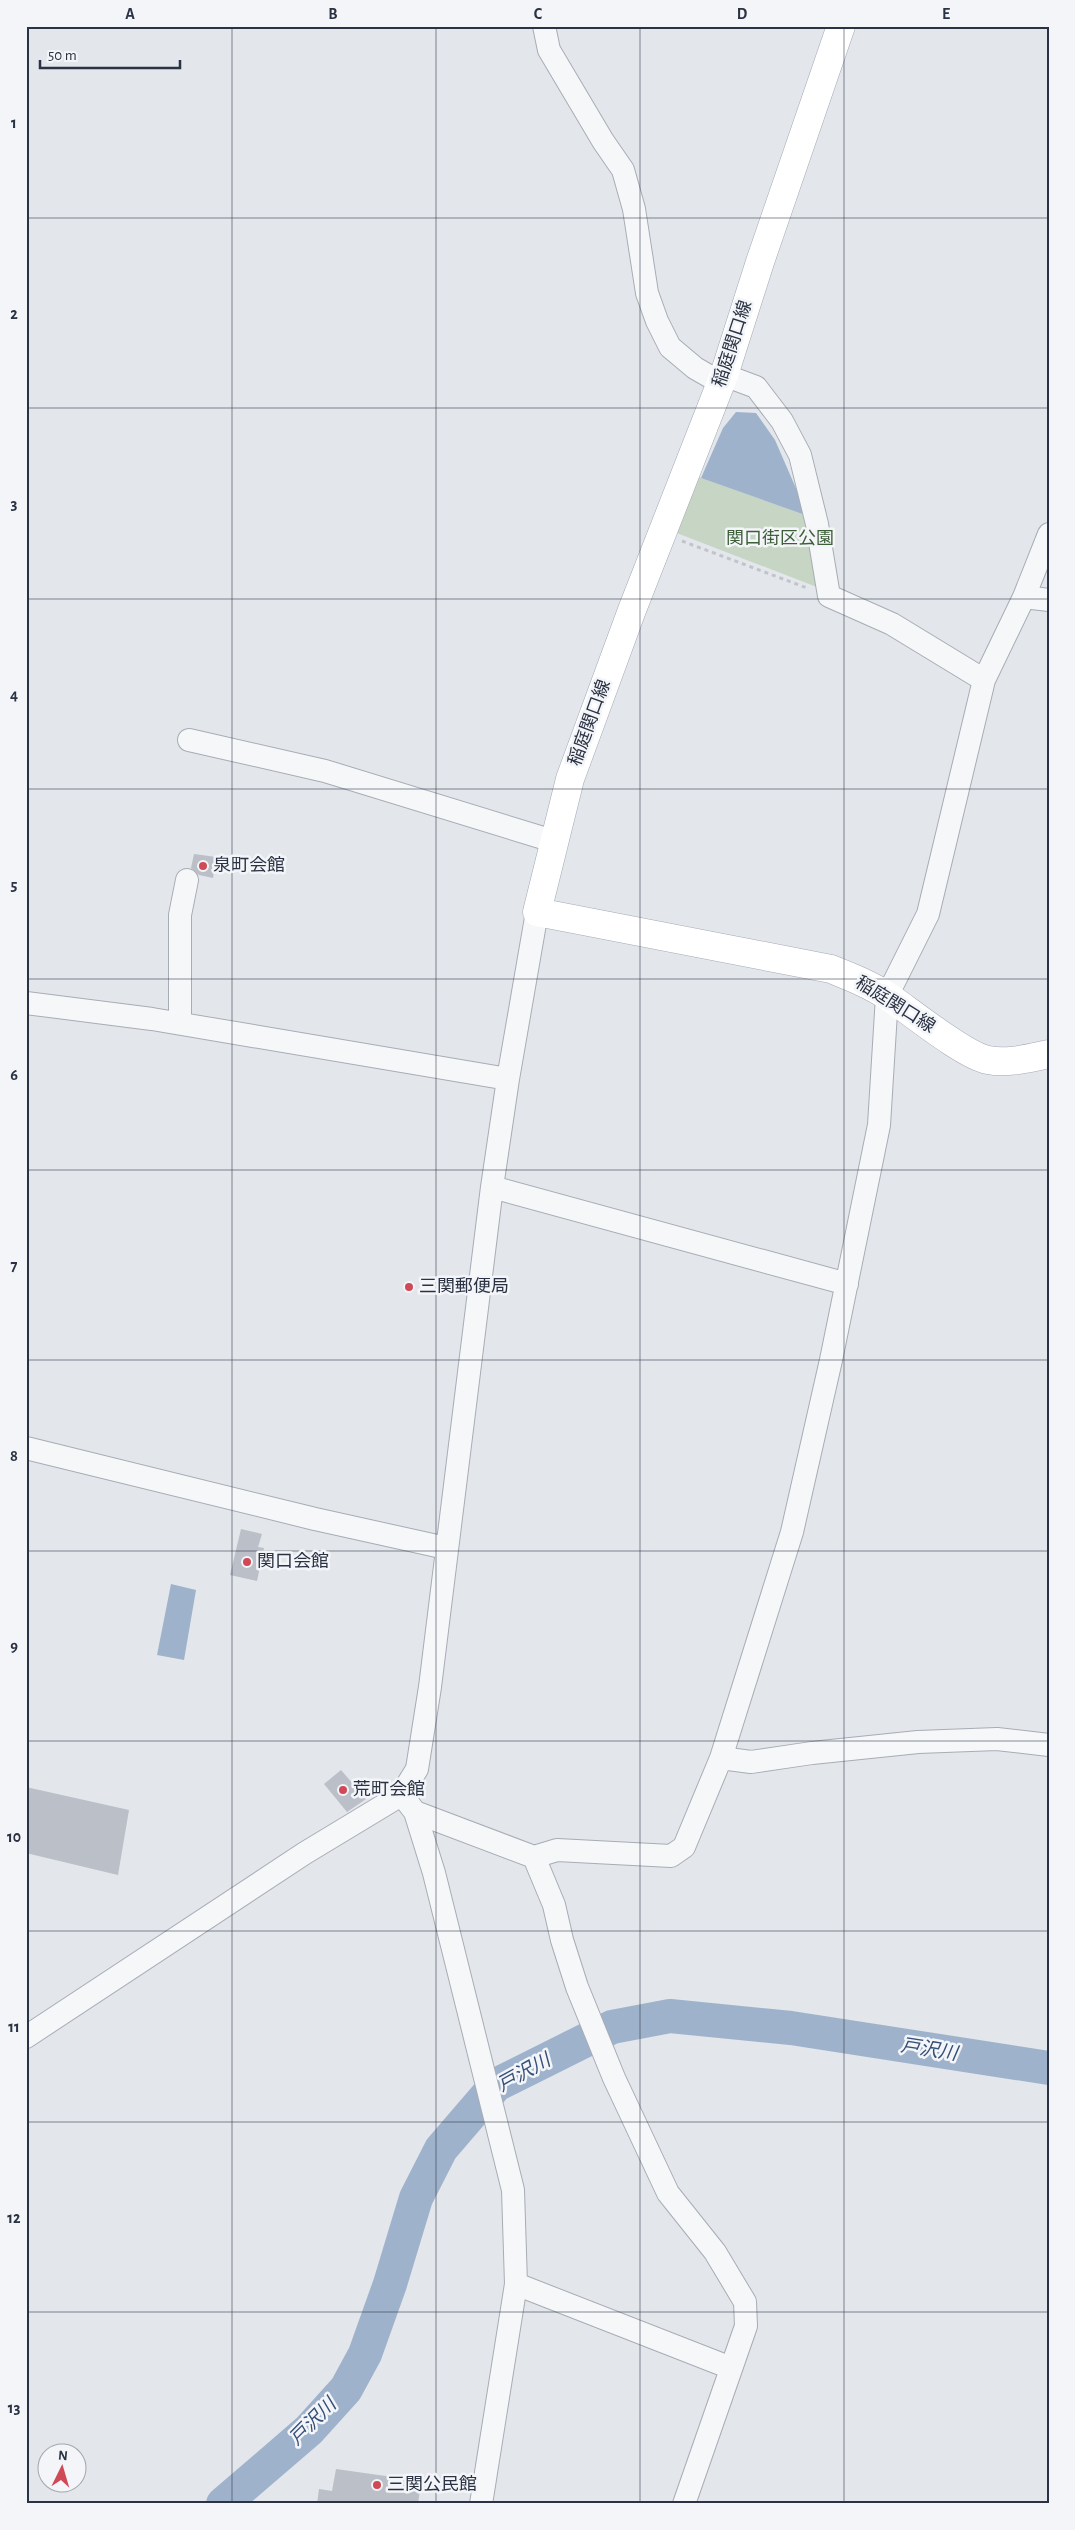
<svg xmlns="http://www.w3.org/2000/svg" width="1075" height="2530" font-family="'Alegreya Sans','Noto Sans JP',sans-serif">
<rect width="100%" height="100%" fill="#e3e6eb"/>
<path fill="#c7d5c4" d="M690,474L808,516L822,589L669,530Z"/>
<path fill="#9eb2cb" d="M736,412L756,413L775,440L808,516L701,478L723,428Z
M171,1584L196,1590L184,1660L157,1655Z"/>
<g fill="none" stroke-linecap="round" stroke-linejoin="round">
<path stroke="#9eb2cb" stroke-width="34" d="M223,2504L309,2430L346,2389L365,2354L390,2284L416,2198L441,2149L496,2085L612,2027L670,2016L791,2028L1049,2068"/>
</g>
<path fill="#babfc8" d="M194,854L216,857L213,878L199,875L191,868Z
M241,1529L262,1534L258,1547L264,1548L257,1581L230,1575Z
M341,1770L366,1799L347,1812L324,1784Z
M26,1787L129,1810L118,1875L26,1853Z
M336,2469L421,2481L418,2504H317L319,2489L332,2491Z"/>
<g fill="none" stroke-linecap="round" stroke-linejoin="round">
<defs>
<path id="minor" d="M544,26L549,50L603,141L623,170L634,209L647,293L657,321L670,347L695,368L721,383
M724,375L756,387L782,421L800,455L817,524L829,596L892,624L984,680
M1024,597L1049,600
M189,740L325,771L553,841
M26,1003L152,1019L508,1079
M180,1023V915L187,880
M492,1187L847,1284
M26,1448L315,1519L446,1548
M721,1758L751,1762L812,1753L918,1742L997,1739L1049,1745
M408,1803L415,1812L434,1873L513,2190L516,2284L481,2504
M415,1812L534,1857L557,1850L671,1856L684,1847L721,1758L792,1532L831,1360L879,1125L887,996L928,914L984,680L1024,597L1049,534
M534,1857L554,1905L562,1940L577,1987L614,2078L668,2193L715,2252L745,2302L746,2326L684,2504
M26,2037L305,1853L401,1795L417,1769L430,1687L492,1187L508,1079L537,912
M516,2284L731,2368"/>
<path id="major" d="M841,26L760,262L724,375L632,610L570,779L537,912L831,969C851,977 871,985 889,997C911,1012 965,1056 988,1060C1008,1064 1029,1058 1049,1054"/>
</defs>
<use href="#minor" stroke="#a8acb5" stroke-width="24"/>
<use href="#major" stroke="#a2a9b7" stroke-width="29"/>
<path stroke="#c1c4ca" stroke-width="3" stroke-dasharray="4 4" stroke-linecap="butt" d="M682,541L807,588"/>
<use href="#minor" stroke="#f6f7f9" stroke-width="22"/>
<use href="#major" stroke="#fff" stroke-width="28"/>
</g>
<path fill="none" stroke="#2a3243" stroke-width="1" stroke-opacity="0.55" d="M232,26V2504M436,26V2504M640,26V2504M844,26V2504M26,218H1049M26,408H1049M26,599H1049M26,789H1049M26,979H1049M26,1170H1049M26,1360H1049M26,1551H1049M26,1741H1049M26,1931H1049M26,2122H1049M26,2312H1049"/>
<g fill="#cf4957" stroke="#f3f5f8" stroke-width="2">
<circle cx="203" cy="866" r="5"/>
<circle cx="409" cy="1287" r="5"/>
<circle cx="247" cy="1562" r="5"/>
<circle cx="343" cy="1790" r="5"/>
<circle cx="377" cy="2485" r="5"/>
</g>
<g text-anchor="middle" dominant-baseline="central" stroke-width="5" stroke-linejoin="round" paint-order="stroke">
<g font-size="18" fill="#2a3243" stroke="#f3f5f8">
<text transform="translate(733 344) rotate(-72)">稲庭関口線</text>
<text transform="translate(590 723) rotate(-70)">稲庭関口線</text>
<text transform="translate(895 1005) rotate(32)">稲庭関口線</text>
</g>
<g font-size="18" fill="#3d5f38" stroke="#f3f5f8">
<text x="780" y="539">関口街区公園</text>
</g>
<g font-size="18" fill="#2a3243" stroke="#f3f5f8" text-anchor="start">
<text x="213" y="866">泉町会館</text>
<text x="419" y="1287">三関郵便局</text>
<text x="257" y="1562">関口会館</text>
<text x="353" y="1790">荒町会館</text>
<text x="387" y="2485">三関公民館</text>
</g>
<g font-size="19" font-style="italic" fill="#344f78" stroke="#f3f5f8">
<text transform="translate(929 2050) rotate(9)">戸沢川</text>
<text transform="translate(524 2073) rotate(-29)">戸沢川</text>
<text transform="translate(313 2422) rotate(-45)">戸沢川</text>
</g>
</g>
<rect width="1075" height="2530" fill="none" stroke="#f3f5f8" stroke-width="55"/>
<g transform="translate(62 2468) rotate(5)"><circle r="24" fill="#f3f5f8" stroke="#a3a7b0"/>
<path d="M0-4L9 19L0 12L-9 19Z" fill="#cf4957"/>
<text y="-8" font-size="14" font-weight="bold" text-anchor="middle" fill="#2a3243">N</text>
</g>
<path d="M40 60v8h140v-8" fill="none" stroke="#2a3243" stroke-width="2.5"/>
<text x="48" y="60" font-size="15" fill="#2a3243" stroke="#f3f5f8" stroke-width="4" paint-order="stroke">50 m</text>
<rect x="28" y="28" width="1020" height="2474" fill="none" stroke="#2a3243" stroke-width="2"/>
<g font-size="16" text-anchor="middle" font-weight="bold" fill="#2a3243">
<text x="130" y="19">A</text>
<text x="333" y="19">B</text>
<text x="538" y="19">C</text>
<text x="742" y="19">D</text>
<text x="946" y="19">E</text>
<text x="14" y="128">1</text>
<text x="14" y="319">2</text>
<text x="14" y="509">3</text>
<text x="14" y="700">4</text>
<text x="14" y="890">5</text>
<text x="14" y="1080">6</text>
<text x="14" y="1271">7</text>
<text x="14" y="1461">8</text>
<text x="14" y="1651">9</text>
<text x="14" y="1842">10</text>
<text x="14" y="2032">11</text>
<text x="14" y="2223">12</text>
<text x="14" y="2413">13</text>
</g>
</svg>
